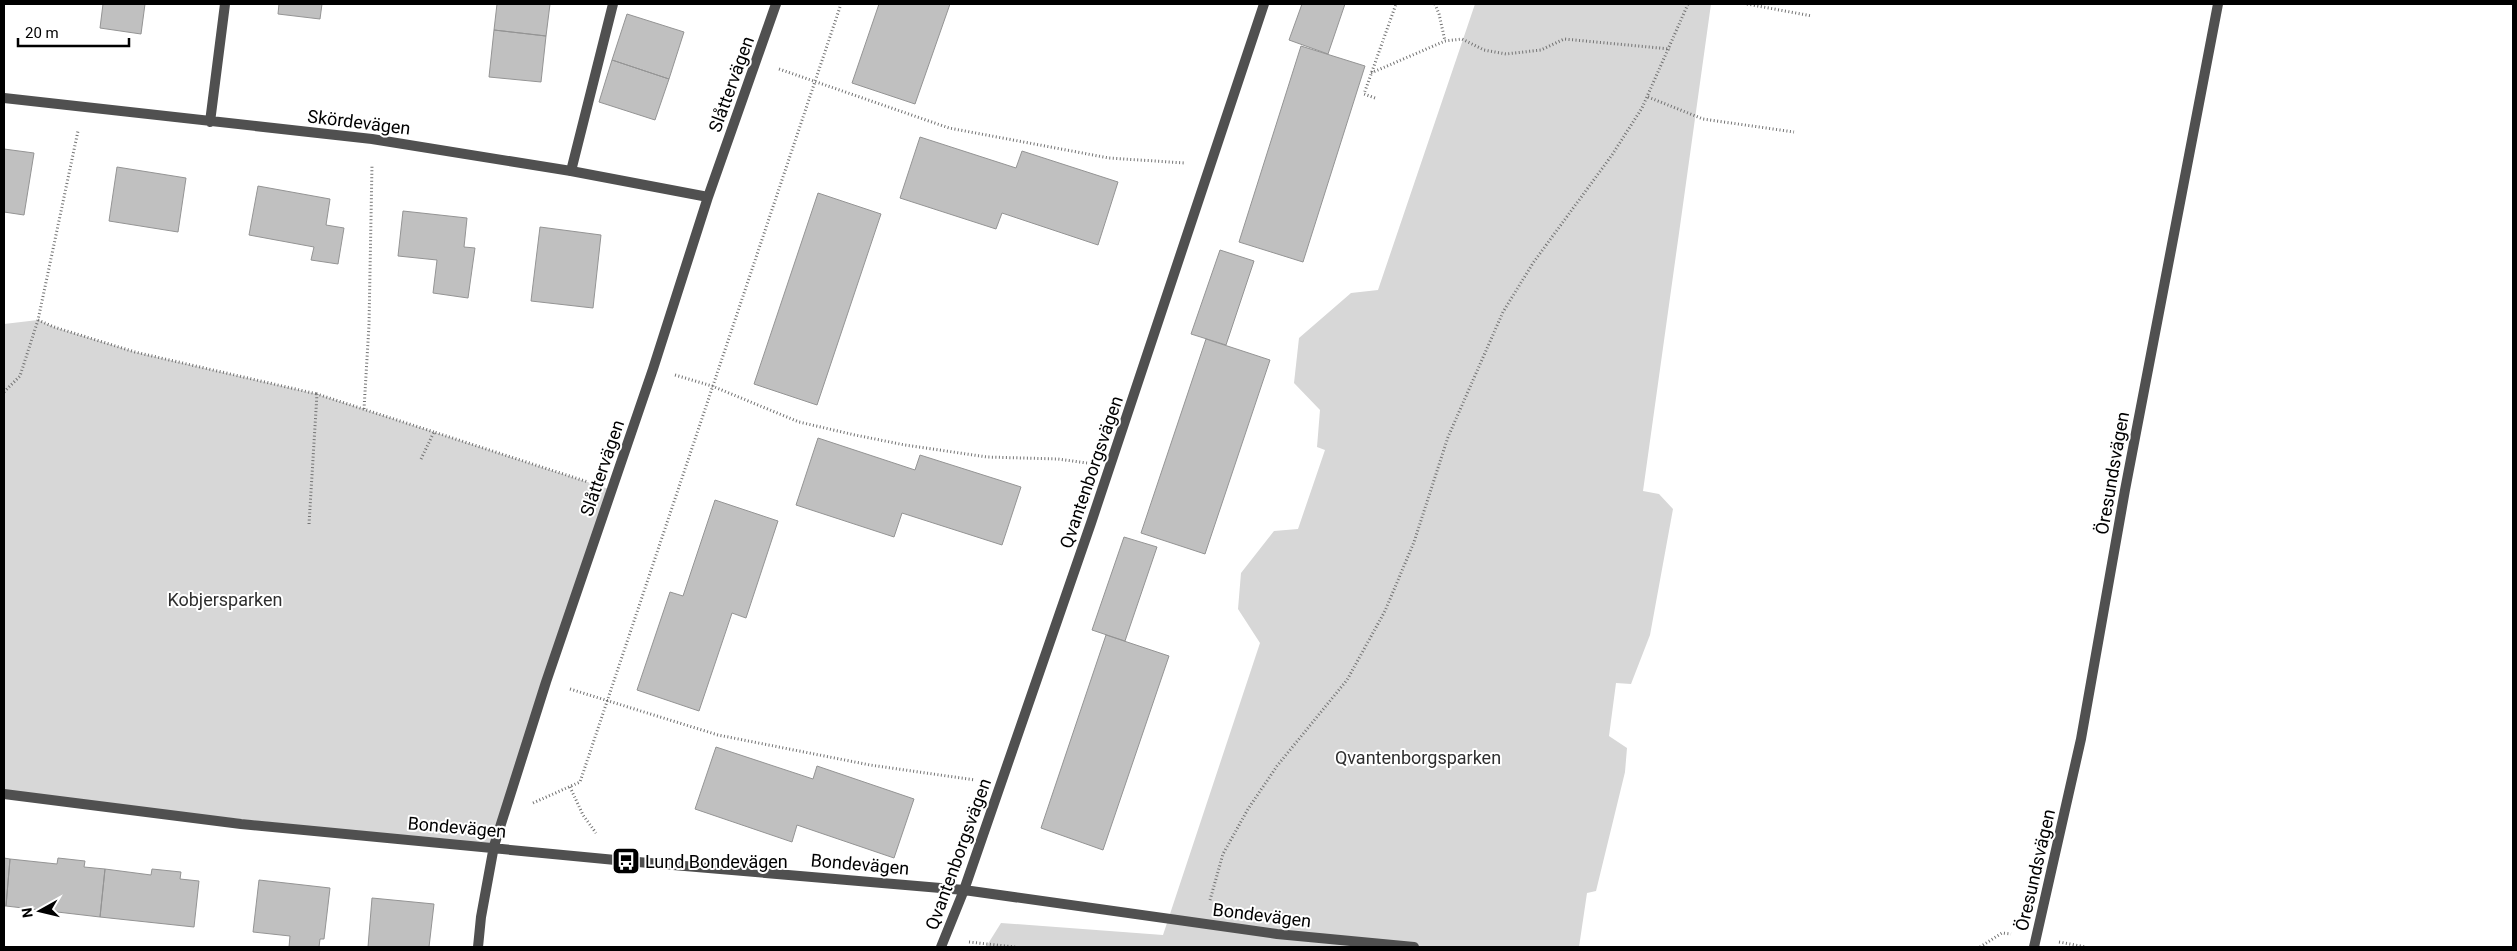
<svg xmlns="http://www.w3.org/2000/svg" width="2517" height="951" font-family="Roboto,sans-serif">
<rect width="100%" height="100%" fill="#fff"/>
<path fill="#d7d7d7" d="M1475,4H1711L1643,491L1659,494L1673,509L1650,635L1631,684L1616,683L1609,736L1627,748L1625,772L1596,891L1587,893L1579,947H986L1001,923L1163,935L1260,643L1238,609L1241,573L1274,531L1298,529L1325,450L1317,447L1320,410L1294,383L1299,338L1351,293L1378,290Z
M38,320L54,327L135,352L317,394L612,490L494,846L4,794V324Z"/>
<path fill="#c0c0c0" stroke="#949494" d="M103,4H145L141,34L100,28Z
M279,4H322L320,19L278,14Z
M497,4H550L546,36L494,30Z
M879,4H950L915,104L852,83Z
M1302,4H1345L1328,54L1289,40Z
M627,14L684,32L669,79L612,60Z
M494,30L546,36L541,82L489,77Z
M1301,46L1365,66L1303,262L1239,242Z
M612,60L669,79L655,120L599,102Z
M920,137L1016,168L1022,151L1118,182L1098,245L1002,213L996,229L900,198Z
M4,149L34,153L24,215L4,212Z
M117,167L186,178L178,232L109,221Z
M258,186L330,199L326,225L344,228L338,264L311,260L314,247L249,235Z
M818,193L881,214L817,405L754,384Z
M403,211L467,218L464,247L475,248L468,298L433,293L437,260L398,256Z
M540,227L601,235L593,308L531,301Z
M1220,250L1254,261L1226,345L1191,334Z
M1206,339L1270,360L1205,554L1141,533Z
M818,438L915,470L920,455L1021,487L1002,545L902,513L894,537L796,505Z
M715,500L778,521L746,618L732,613L699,711L637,690L670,592L683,596Z
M1124,537L1157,547L1125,641L1092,630Z
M1106,635L1169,656L1103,850L1041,828Z
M716,747L813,779L817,766L914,799L894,858L797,825L792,842L695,809Z
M4,858L10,859L6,906H4Z
M58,858L85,861L84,867L105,869L100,917L6,906L10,859L57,864Z
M105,869L151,875L152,869L181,872L180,879L199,881L194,927L100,917Z
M259,880L330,888L324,939H320L319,947H289L290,936L253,932Z
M372,898L434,904L429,947H368Z"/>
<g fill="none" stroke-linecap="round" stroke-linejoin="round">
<path stroke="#727272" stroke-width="3" stroke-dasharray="1 2.5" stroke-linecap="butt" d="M1435,4L1439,14L1445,41
M1747,4L1812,16
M779,69L949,128L1109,158L1185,163
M1371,73L1445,41L1462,39L1484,50L1506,54L1541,50L1564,39L1670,49
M1648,97L1703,119L1794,132
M1375,98L1364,94L1396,4
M38,320L54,327L135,352L317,394
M675,375L712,386L799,422L855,435L905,445L987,457L1058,459L1087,463
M4,392L20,376L38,320L78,131
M364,409L369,325L372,165
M421,459L434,432L588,482
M309,524L317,394L434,432
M570,689L718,735L870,765L975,780
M570,787L583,815L596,833
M533,803L580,782L841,4
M1210,900L1223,854L1248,809L1277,766L1347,680L1385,611L1414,542L1448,437L1503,312L1533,263L1612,155L1642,108L1688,4
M969,942L1015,947
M2059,942L2086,947
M1980,947L2002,933L2011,934"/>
<path stroke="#505050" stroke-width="10" d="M571,171L613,4"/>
<path stroke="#505050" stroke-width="10" d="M4,98L372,139L571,171L708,197
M210,122L225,4
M4,794L241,824L626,861L964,890L1277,934L1414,947
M478,947L481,917L494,846L546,682L653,369L708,197L776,4
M941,947L964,890L1091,523L1264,4"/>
<path stroke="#505050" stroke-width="10" d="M2034,947L2081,739L2125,490L2218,4"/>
</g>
<defs>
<symbol id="bus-square" viewBox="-11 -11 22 22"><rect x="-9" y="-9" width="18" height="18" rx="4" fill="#000" stroke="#fff"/><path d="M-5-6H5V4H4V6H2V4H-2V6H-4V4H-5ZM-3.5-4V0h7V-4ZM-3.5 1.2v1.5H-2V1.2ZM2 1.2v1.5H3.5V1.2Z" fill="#fff"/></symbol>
</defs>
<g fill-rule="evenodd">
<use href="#bus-square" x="610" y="845" width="32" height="32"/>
</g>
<g text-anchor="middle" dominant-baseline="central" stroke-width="4" stroke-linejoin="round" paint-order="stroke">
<g font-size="18" fill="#000" stroke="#fff">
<text transform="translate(731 84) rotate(-70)">Slåttervägen</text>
<text transform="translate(359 122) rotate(7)">Skördevägen</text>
<text transform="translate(602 468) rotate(-71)">Slåttervägen</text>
<text transform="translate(1091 472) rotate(-71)">Qvantenborgsvägen</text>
<text transform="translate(2112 473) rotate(-80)">Öresundsvägen</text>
<text transform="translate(457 827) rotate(5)">Bondevägen</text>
<text transform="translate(958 854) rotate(-70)">Qvantenborgsvägen</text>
<text transform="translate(860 864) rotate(5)">Bondevägen</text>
<text transform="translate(2035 870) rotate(-77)">Öresundsvägen</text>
<text transform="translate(1262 915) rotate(7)">Bondevägen</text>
</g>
<g font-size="18" fill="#2e2e2e" stroke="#fff">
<text x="225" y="599">Kobjersparken</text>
<text x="1418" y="757">Qvantenborgsparken</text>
</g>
<g font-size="18" fill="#000" stroke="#fff" text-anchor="start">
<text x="645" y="861">Lund Bondevägen</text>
</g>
</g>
<rect width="2517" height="951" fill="none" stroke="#000000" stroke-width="10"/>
<g transform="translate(40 911) rotate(262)" stroke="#ffffff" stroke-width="4" paint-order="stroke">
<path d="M0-4L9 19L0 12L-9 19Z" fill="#000000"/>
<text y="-8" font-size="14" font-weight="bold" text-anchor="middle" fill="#000000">N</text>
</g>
<path d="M18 38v8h111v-8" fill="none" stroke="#000000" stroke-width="2.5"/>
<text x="25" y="38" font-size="15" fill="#000000" stroke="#ffffff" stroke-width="4" paint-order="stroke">20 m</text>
</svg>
